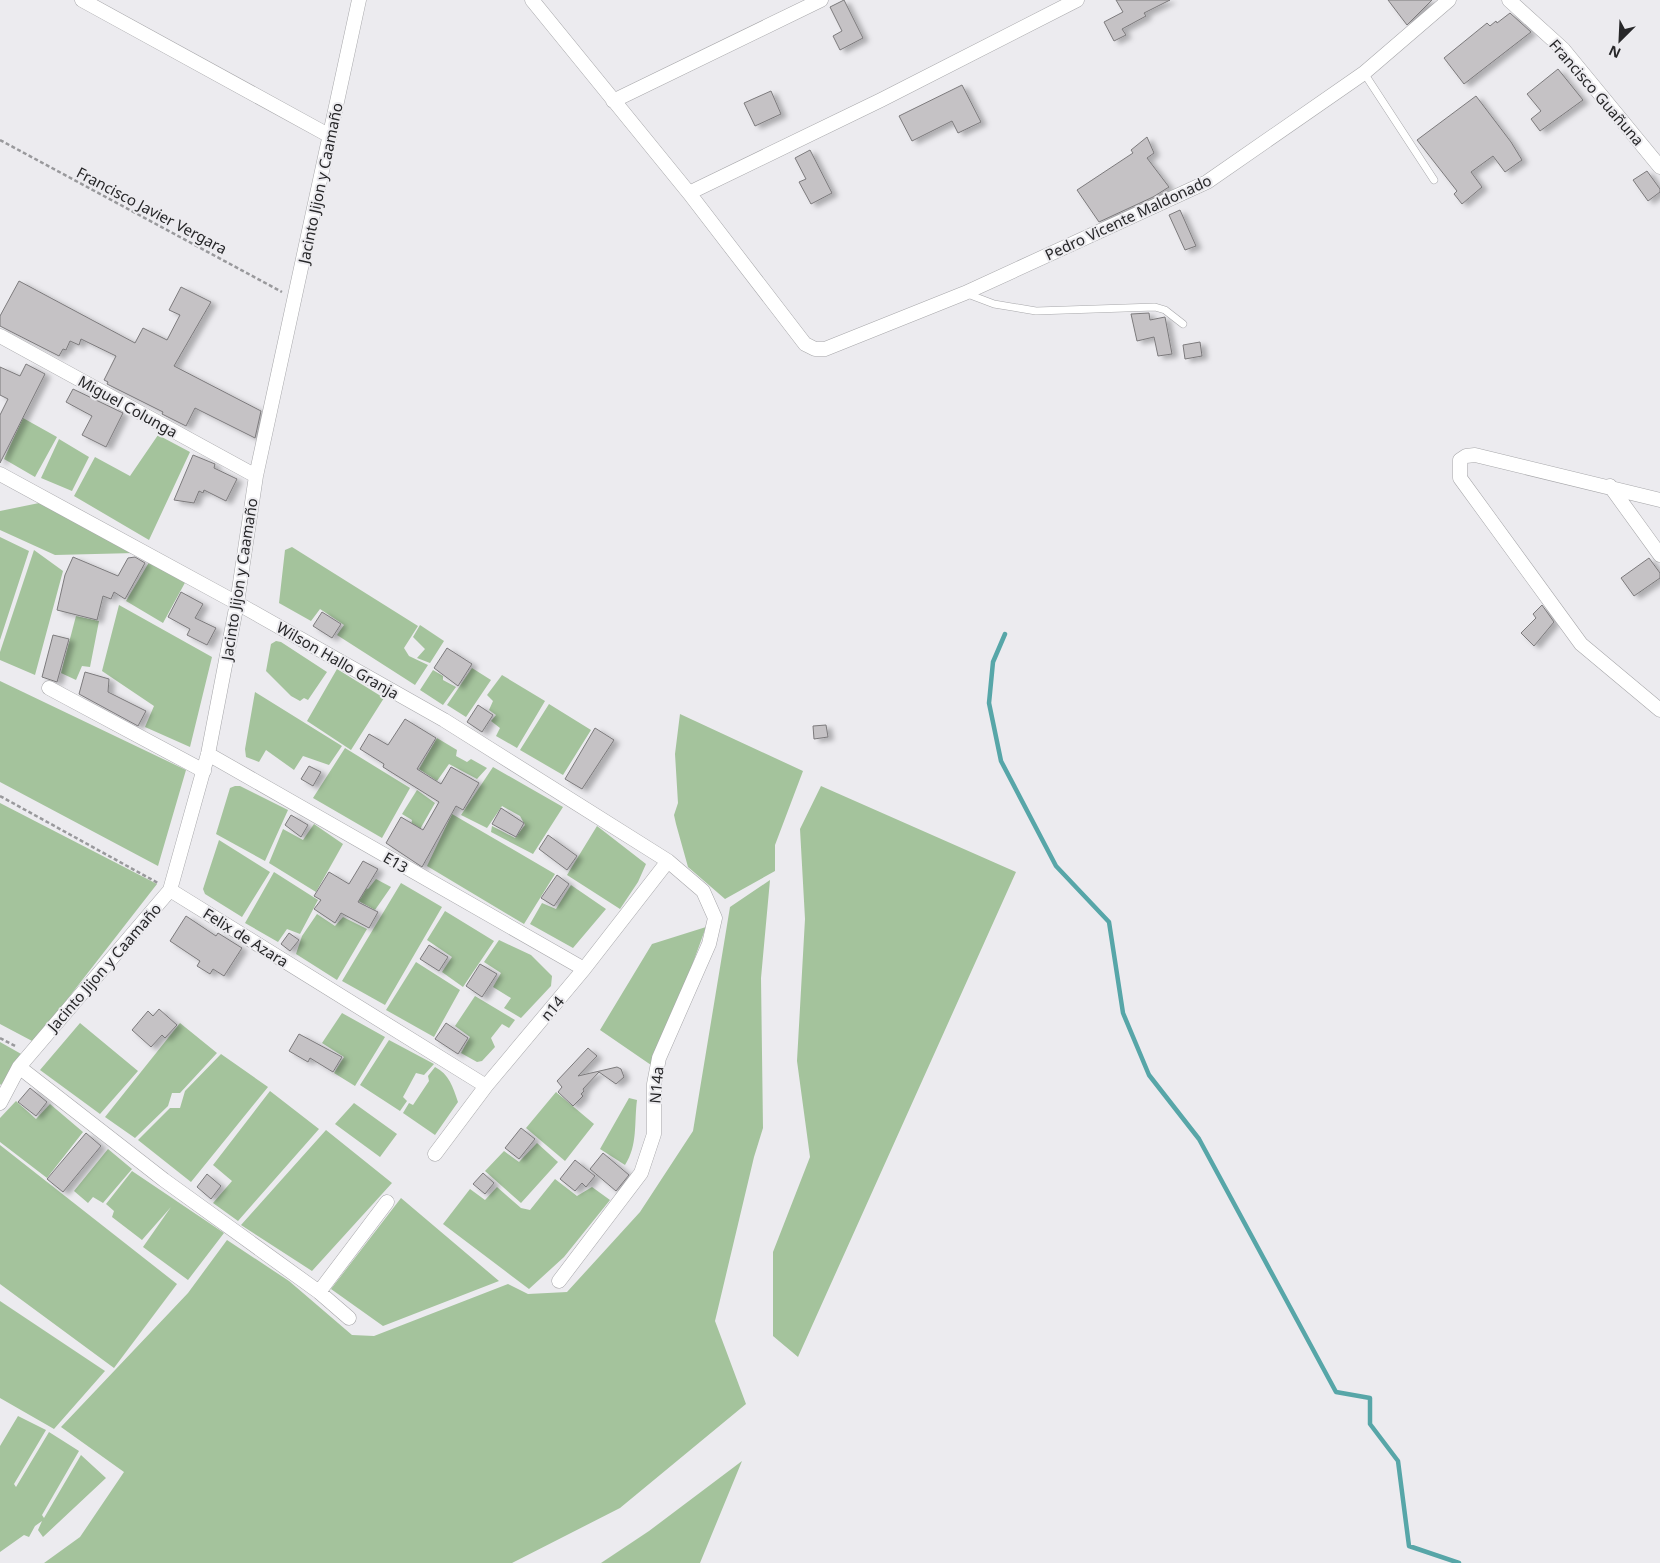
<svg xmlns="http://www.w3.org/2000/svg" width="1660" height="1563" font-family="'Noto Sans',sans-serif">
<defs>
<filter id="shadow"><feDropShadow dx="5.5" dy="3" stdDeviation="2.5" flood-color="#0004"/></filter>
</defs>
<rect width="100%" height="100%" fill="#ecebef"/>
<path fill="#a4c39c" d="M23,418L57,437L35,477L4,459Z
M158,435L190,452L149,540L74,496L95,457L130,476Z
M59,439L89,457L72,491L41,478Z
M44,502L135,553L55,555L0,530V511Z
M0,537L29,551L0,640Z
M292,547L418,626L404,648L409,656L428,665L415,685L337,635L344,625L320,609L311,621L279,603L285,550Z
M34,550L63,571L35,675L0,660V652Z
M151,559L187,579L163,623L126,601Z
M119,605L212,657L190,747L145,727L154,706L102,671Z
M76,616L99,621L90,667L82,666L76,680L61,673Z
M420,625L444,641L430,663L417,658L425,649L413,637Z
M276,641L281,642L327,672L308,700L304,698L300,701L291,696L266,671L271,644Z
M472,668L491,680L466,717L447,705Z
M337,669L384,698L351,750L307,721Z
M433,670L443,676V680L456,687L443,705L420,690Z
M502,675L545,701L517,748L496,736L500,728L491,721L496,715L489,710L493,701L487,695Z
M0,681L186,770L158,866L0,782Z
M255,692L342,746L329,765L303,756L294,770L266,750L259,762L246,757L245,749Z
M549,704L591,730L563,775L520,750Z
M680,714L803,771L775,845V871L725,899L688,867L676,824L674,815L678,803L675,754Z
M437,738L457,750L456,756L467,762L471,759L487,768L477,779L449,764L437,781L419,769Z
M345,748L410,788L382,838L313,798Z
M493,767L563,807L533,854L491,832L492,826L515,838L525,825L520,816L502,806L487,828L461,815Z
M235,786H240L288,810L265,861L216,834L230,788Z
M821,786L1016,872L798,1357L773,1336V1252L810,1157L797,1061L805,919L800,829Z
M417,790L435,803L419,831L411,825L412,820L402,814Z
M0,803L157,884L34,1042L0,1024Z
M452,814L555,874L524,924L427,866Z
M314,824L343,844L316,892L269,863L283,829L303,840Z
M597,826L646,864L638,882L620,909L567,875Z
M219,840L270,872L242,917L205,894L203,889Z
M274,872L318,900L300,934L287,929L278,942L245,923Z
M376,879L391,887L375,910L355,899L362,886L368,889Z
M770,880L761,978L763,1128L754,1157L715,1321L746,1404L620,1508L512,1563H44L80,1537L124,1472L61,1427L188,1293L227,1240L289,1281L352,1335L374,1336L508,1284L528,1294L567,1292L640,1212L693,1131L730,907Z
M401,883L442,907L385,1005L342,981Z
M571,885L606,909L573,948L530,924L542,903L556,909Z
M445,911L494,941L463,987L442,972L452,957L427,940Z
M317,914L335,926L343,917L367,929L337,980L296,954L302,936Z
M706,927L678,1004L651,1065L600,1030L652,944Z
M499,940L531,955L552,976L551,986L521,1018L504,1008L511,998L493,987L501,973L484,962Z
M416,962L460,990L434,1037L386,1010Z
M475,996L515,1020L509,1028L502,1024L491,1038L495,1047L482,1061L477,1062L461,1053L470,1037L455,1026Z
M342,1013L385,1037L355,1086L334,1073L344,1057L322,1043Z
M80,1023L138,1071L100,1114L40,1070Z
M180,1023L217,1053L180,1093H172L168,1106L135,1138L105,1117Z
M389,1040L434,1064L424,1075L416,1073L403,1097L407,1101L400,1111L360,1085Z
M0,1042L23,1055L1,1085L0,1084Z
M221,1054L268,1087L191,1182L138,1140L170,1108H180L185,1091Z
M435,1067C449,1074 453,1087 458,1102L435,1135L403,1113L409,1103L413,1105L429,1081L428,1076Z
M270,1091L319,1129L238,1221L213,1203L232,1181L213,1165Z
M556,1092L594,1124L565,1161L526,1128Z
M629,1098L637,1100C634,1123 638,1145 625,1165L600,1149Z
M16,1101L36,1119L50,1104L83,1132L47,1178L0,1142V1118Z
M354,1103L397,1134L380,1157L335,1124Z
M326,1130L392,1183L312,1271L241,1225Z
M537,1143L558,1162L521,1203L485,1171L504,1151L519,1162Z
M0,1145L177,1284L114,1368L0,1284Z
M108,1149L132,1169L103,1203L93,1197L88,1203L74,1191Z
M132,1171L224,1233L188,1280L143,1247L171,1207L142,1240L112,1217L114,1211L106,1204Z
M555,1179L577,1196L592,1187L610,1200L564,1257L529,1289L443,1224L470,1189L485,1200L497,1187L521,1208L530,1210Z
M401,1198L499,1281L383,1326L331,1289Z
M0,1301L105,1371L54,1429L0,1398Z
M18,1416L46,1430L14,1484L16,1487L49,1432L79,1451L42,1515L44,1518L81,1455L106,1478L43,1537L38,1530L42,1521L35,1526L29,1537L24,1535L0,1552V1446Z
M742,1461L700,1563H601L649,1531Z"/>
<g fill="none" stroke-linecap="round" stroke-linejoin="round">
<path stroke="#57a6a8" stroke-width="4.5" d="M1005,634L993,662L989,703L1001,761L1056,866L1109,922L1123,1013L1149,1075L1199,1139L1336,1392L1370,1398V1424L1398,1461L1409,1546L1459,1563"/>
</g>
<path fill="#c5c2c5" stroke="#7c7a7c" filter="url(#shadow)" d="M844,0L863,38L840,50L833,36L842,31L830,7Z
M1116,0H1170L1144,13L1146,16L1122,29L1126,35L1114,41L1104,22L1123,12Z
M1388,0H1432L1407,25Z
M1510,13L1531,32L1464,84L1444,58L1487,23L1490,26L1496,21L1497,23Z
M1558,69L1583,100L1540,131L1531,119L1541,111L1527,94Z
M962,85L981,122L958,133L952,121L912,141L899,116Z
M771,91L781,114L755,126L744,103Z
M1476,96L1511,142L1522,160L1505,172L1493,156L1471,172L1482,187L1462,204L1454,194L1457,191L1417,140Z
M1147,137L1154,153L1147,158L1169,187L1153,197L1099,222L1077,190L1133,153L1131,150Z
M810,150L832,193L811,204L799,182L806,179L795,158Z
M1647,171L1660,189V192L1648,201L1633,180Z
M1180,210L1196,246L1185,250L1169,215Z
M19,281L135,343L143,328L167,340L180,315L169,310L181,287L211,302L174,366L261,411L255,438L195,408L186,426L162,414L163,412L107,384L108,382L104,380L116,356L81,339L79,345L70,341L66,350L63,349L59,356L0,326V316Z
M1149,313L1150,320L1165,317L1172,354L1158,356L1154,337L1137,341L1131,314Z
M1200,342L1202,356L1185,359L1183,345Z
M26,364L45,374L0,463V415L8,399L0,395V367L20,376Z
M73,389L123,413L106,447L82,435L92,416L66,402Z
M193,455L215,464L214,468L237,479L226,501L204,490L203,493L199,491L194,503L174,500Z
M73,557L118,576L128,558L135,557L145,563L125,599L114,592L111,599L103,596L97,620L57,610L65,575Z
M1649,558L1660,573V578L1634,596L1621,578Z
M181,592L203,604L195,618L216,628L207,645L187,635L190,629L168,617Z
M1542,605L1554,622L1534,646L1521,633L1536,618L1533,614Z
M322,612L341,624L332,638L313,626Z
M53,635L69,639L57,682L42,677Z
M447,648L472,664L458,686L434,668Z
M85,672L109,679L108,692L146,711L138,726L79,694Z
M478,705L493,715L482,732L467,722Z
M405,719L436,738L417,769L441,784L451,767L479,783L463,810L456,806L422,867L386,843L401,817L423,830L439,802L383,767L384,764L360,749L369,734L388,745Z
M826,725L828,737L814,739L813,726Z
M595,728L614,740L582,789L565,779Z
M309,766L321,772L313,786L301,779Z
M501,808L524,823L516,837L492,824Z
M291,815L308,825L301,837L285,825Z
M548,835L577,856L567,870L539,849Z
M363,861L378,869L358,902L378,912L369,928L341,913L335,923L314,909L321,900L314,896L329,872L349,884Z
M557,875L569,884L554,906L541,898Z
M186,916L216,936L218,933L242,948L224,976L213,969L210,974L197,966L200,961L170,941Z
M289,933L299,940L290,951L281,944Z
M429,945L448,957L439,971L420,959Z
M480,964L497,974L482,997L466,986Z
M159,1009L177,1025L165,1038L162,1035L151,1047L132,1030L148,1011L153,1016Z
M446,1023L468,1038L458,1054L435,1039Z
M299,1034L342,1057L333,1072L310,1058L308,1062L289,1051Z
M588,1048L597,1056L578,1076L617,1067L621,1069L624,1077L616,1084L599,1072L583,1089L584,1091L581,1094L583,1096L573,1106L558,1092L562,1087L557,1081Z
M30,1088L47,1102L36,1116L18,1102Z
M521,1128L535,1139L519,1159L505,1148Z
M86,1133L101,1146L63,1192L47,1179Z
M603,1153L629,1175L616,1191L590,1169Z
M575,1160L595,1176L586,1187L582,1183L575,1191L560,1179Z
M483,1173L494,1183L485,1194L473,1184Z
M207,1174L221,1186L211,1199L197,1187Z"/>
<g fill="none" stroke-linecap="round" stroke-linejoin="round">
<defs>
<path id="service" d="M1364,73L1434,180
M965,293L994,304L1036,311L1155,307L1165,310L1183,324"/>
<path id="minor" d="M82,0L330,136
M532,0L689,193L805,344L815,349H825L965,293L1207,182L1364,73L1449,0
M1509,0L1563,49L1660,167
M613,101L821,0
M689,193L881,100L1077,0
M0,336L256,476
M0,474L237,603L444,720L668,861L703,891L715,918L709,944L659,1058L654,1084V1134L641,1173L559,1281
M1610,486L1660,555
M1660,500L1475,455L1466,456L1460,460V478L1581,644L1660,710
M49,688L204,771
M208,754L584,969
M170,890L486,1086
M19,1067L164,1180L319,1292L349,1318
M0,1103L19,1067L170,890L208,754L237,603L256,476L359,0
M435,1154L486,1086L584,969L668,861
M319,1292L387,1202"/>
</defs>
<use href="#service" stroke="#a7a7aa" stroke-width="8"/>
<use href="#minor" stroke="#a7a7aa" stroke-width="15"/>
<path stroke="#99999c" stroke-width="2.5" stroke-dasharray="4 2.5" stroke-linecap="butt" d="M0,140L282,292
M0,796L158,883
M0,1038L17,1047"/>
<use href="#service" stroke="#fff" stroke-width="7"/>
<use href="#minor" stroke="#fff" stroke-width="14"/>
</g>
<g text-anchor="middle" dominant-baseline="central" stroke-width="4" stroke-linejoin="round" paint-order="stroke">
<g font-size="15" fill="#272729" stroke="#ecebef">
<text transform="translate(1597 92) rotate(49)">Francisco Guañuna</text>
<text transform="translate(320 183) rotate(-78)">Jacinto Jijon y Caamaño</text>
<text transform="translate(152 210) rotate(28)">Francisco Javier Vergara</text>
<text transform="translate(1128 217) rotate(-25)">Pedro Vicente Maldonado</text>
<text transform="translate(128 406) rotate(29)">Miguel Colunga</text>
<text transform="translate(239 579) rotate(-81)">Jacinto Jijon y Caamaño</text>
<text transform="translate(338 660) rotate(30)">Wilson Hallo Granja</text>
<text transform="translate(396 862) rotate(30)">E13</text>
<text transform="translate(246 937) rotate(32)">Felix de Azara</text>
<text transform="translate(104 967) rotate(-49)">Jacinto Jijon y Caamaño</text>
<text transform="translate(552 1008) rotate(-50)">n14</text>
<text transform="translate(656 1085) rotate(-85)">N14a</text>
</g>
</g>
<g transform="translate(1620 40) rotate(204)" stroke="#ecebef" stroke-width="4" paint-order="stroke">
<path d="M0-4L9 19L0 12L-9 19Z" fill="#272729"/>
<text y="-8" font-size="14" font-weight="bold" text-anchor="middle" fill="#272729">N</text>
</g>
</svg>
